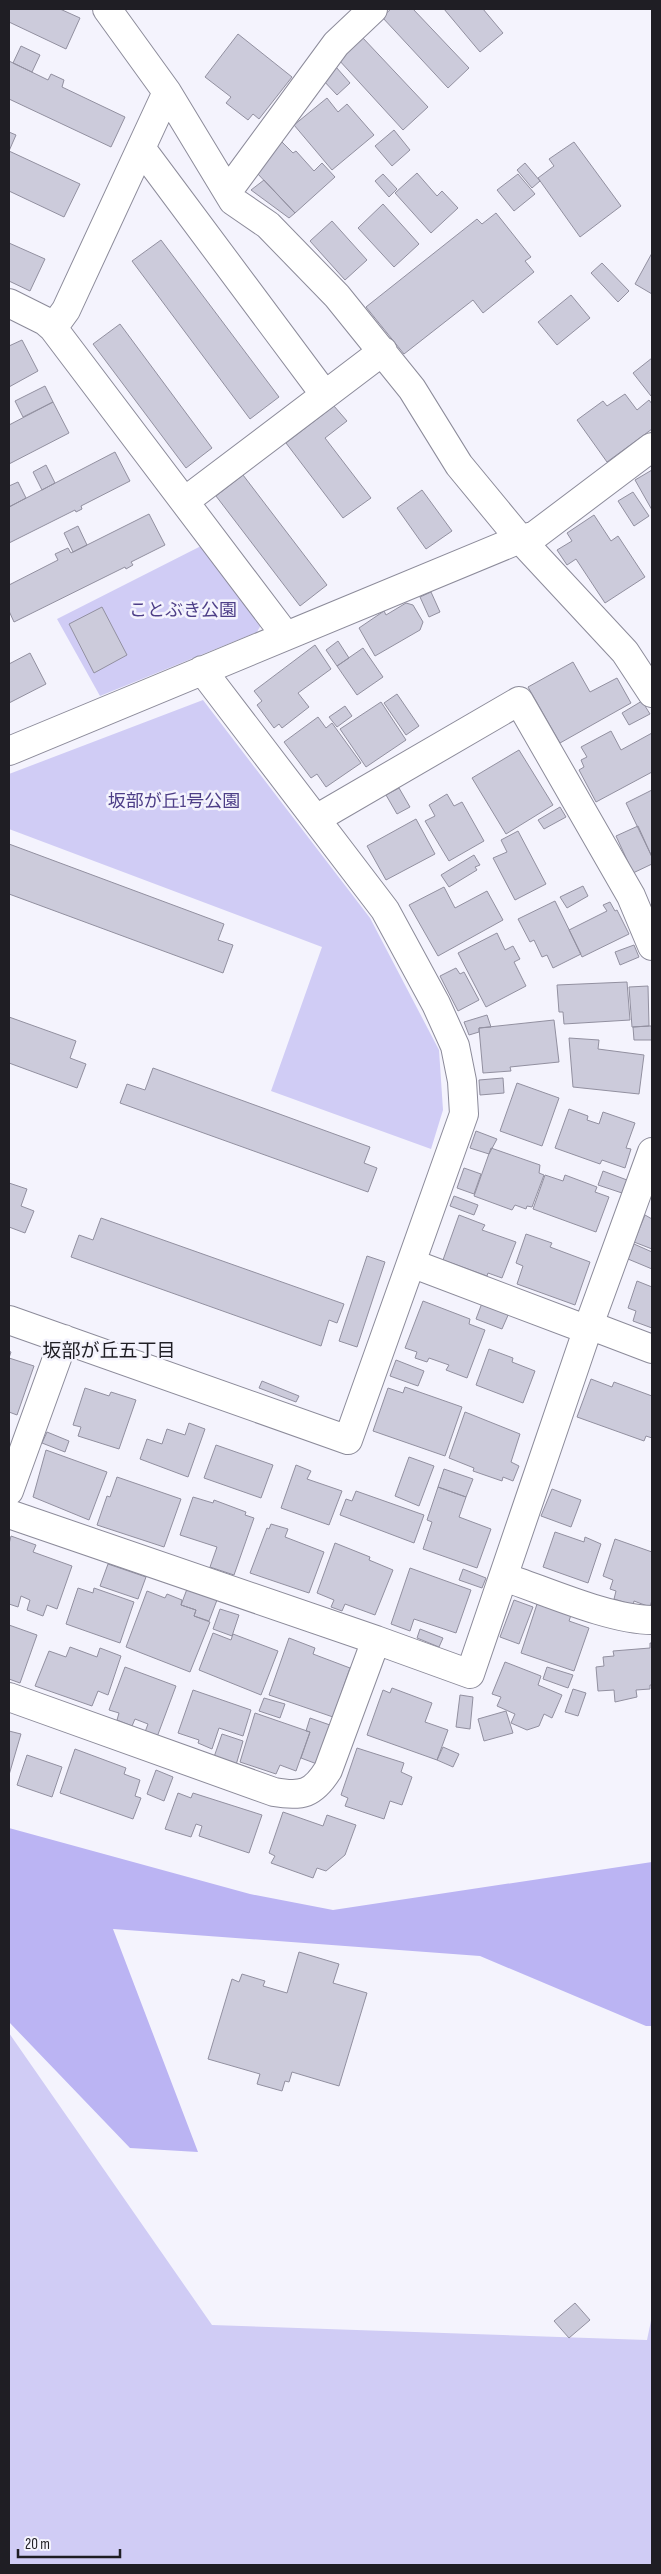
<svg xmlns="http://www.w3.org/2000/svg" width="661" height="2574" font-family="'Sofia Sans Condensed','Noto Sans JP',sans-serif">
<rect width="100%" height="100%" fill="#f4f3fd"/>
<path fill="#d0ccf5" d="M203,545L261,625L257,632L100,696L57,619Z
M203,700L370,918L439,1050L443,1110L431,1149L271,1091L322,947L9,829V774Z
M9,2033L212,2325L647,2340L652,2316V2565H9Z"/>
<path fill="#bbb4f3" d="M9,1828L250,1894L333,1910L652,1862V2026H646L480,1956L113,1929L198,2152L130,2148L9,2022Z"/>
<path fill="#cccbdb" stroke="#9290a0" d="M9,9H60L80,18L66,49L9,22Z
M391,9H413L469,68L448,88L382,17Z
M444,9H483L503,33L480,52Z
M238,34L292,77L259,119L253,114L248,120L226,103L231,97L205,77Z
M362,37L428,107L403,130L338,59Z
M21,46L40,55L32,72L13,63Z
M9,61L48,80L51,74L64,80L62,87L125,117L111,147L9,99Z
M336,67L350,83L337,95L322,79Z
M327,98L338,112L347,104L374,135L332,170L294,125Z
M394,130L410,150L392,166L375,146Z
M9,132L16,135L9,151Z
M279,139L293,153L296,151L314,171L322,163L335,177L295,213L256,172Z
M574,142L621,206L580,237L538,178L554,166L549,159Z
M9,151L80,184L64,217L9,191Z
M525,163L540,181L532,188L517,170Z
M417,173L437,196L442,191L458,208L431,233L395,193Z
M383,174L397,189L389,197L375,181Z
M518,174L535,194L514,211L497,190Z
M264,180L295,213L289,218L251,190Z
M383,204L419,244L394,267L358,228Z
M496,213L531,257L525,261L534,272L483,313L473,300L404,354L366,307L477,219L482,224Z
M332,221L367,260L345,280L310,241Z
M161,240L279,397L250,419L132,261Z
M9,243L45,259L30,291L9,281Z
M652,253V294L635,284Z
M602,263L629,291L618,302L591,273Z
M571,295L590,318L557,345L538,322Z
M120,324L212,448L186,468L93,344Z
M22,340L38,371L9,387V346Z
M652,358V395L651,396L633,373Z
M45,386L53,402L23,417L15,401Z
M625,394L637,410L649,400L652,404V429L607,462L577,420L603,401L607,406Z
M53,402L69,433L9,464V425Z
M334,406L347,421L325,438L371,498L343,518L286,443Z
M115,452L130,481L81,506L82,509L76,512L75,510L9,543V507Z
M46,465L55,483L42,490L33,472Z
M652,470V510L635,480Z
M243,475L327,585L300,606L216,496Z
M18,482L26,498L9,507V486Z
M422,490L452,531L426,549L397,508Z
M633,492L649,516L634,526L618,501Z
M149,514L165,545L131,562L133,565L126,569L125,567L14,622L9,611V585L58,560L55,554L68,548L71,553Z
M594,515L611,541L618,536L645,577L605,603L576,559L567,565L557,550L572,541L567,533Z
M78,526L87,545L73,552L64,533Z
M431,592L440,612L429,617L420,597Z
M406,603L413,605L423,622L420,630L375,656L359,628L384,611L386,615Z
M102,607L127,655L94,673L69,624Z
M338,641L349,658L337,666L326,650Z
M315,645L331,669L298,693L309,707L282,728L279,724L274,728L257,705L262,701L254,691Z
M363,648L383,677L357,695L337,666Z
M30,653L46,684L9,703V664Z
M573,662L590,692L617,678L631,703L560,743L528,687Z
M397,694L419,726L406,735L384,703Z
M642,701L650,714L629,725L622,713Z
M381,702L406,740L366,767L340,729Z
M345,706L352,716L337,727L329,717Z
M318,717L326,728L332,723L361,763L326,787L317,774L311,778L284,742Z
M611,731L621,750L652,733V772L596,802L579,770L584,767L581,760L587,757L581,747Z
M519,750L553,805L506,834L472,778Z
M399,788L410,807L397,814L386,795Z
M652,790V857L626,803Z
M447,794L454,806L462,802L484,841L449,861L425,821L435,816L429,805Z
M560,807L566,817L544,829L538,820Z
M416,819L435,854L386,880L367,846Z
M638,826L652,857V864L633,873L616,836Z
M518,831L546,884L515,900L493,858L507,852L501,840Z
M9,844L224,924L218,940L233,945L223,973L9,894Z
M474,855L480,865L475,867L477,870L449,887L441,875Z
M583,886L588,896L567,908L560,897Z
M444,887L455,908L487,891L503,920L438,956L409,905Z
M555,901L581,954L553,968L547,955L542,957L534,940L530,942L518,919Z
M610,902L615,911L617,910L629,934L582,957L569,930L607,911L603,905Z
M497,933L505,950L513,946L520,959L514,962L526,986L486,1007L458,953Z
M634,945L639,957L620,965L615,952Z
M456,968L460,974L464,972L479,1000L458,1011L440,976Z
M627,982L630,1020L564,1024L563,1012H559L557,985Z
M648,986L649,1026L632,1027L629,987Z
M487,1015L491,1027L479,1028V1032L469,1035L464,1022Z
M9,1017L76,1041L70,1058L86,1064L77,1088L9,1063Z
M554,1020L559,1062L510,1067L511,1071L483,1073L479,1028Z
M649,1026H652V1040H634L633,1027Z
M569,1038L599,1040L598,1049L644,1055L639,1094L573,1087Z
M153,1068L370,1147L364,1163L377,1168L368,1192L120,1103L127,1084L145,1090Z
M503,1078L504,1093L480,1095L479,1080Z
M517,1083L559,1098L542,1146L500,1131Z
M569,1109L588,1116L587,1120L599,1124L603,1112L635,1123L626,1148L631,1149L625,1168L602,1160L600,1164L555,1148Z
M476,1131L497,1139L489,1154L470,1148Z
M491,1148L540,1165L539,1173L544,1175L532,1207L527,1206L526,1209L515,1205L512,1210L474,1196Z
M464,1168L481,1174L474,1194L457,1188Z
M603,1171L627,1180L622,1193L598,1185Z
M545,1175L563,1181L565,1175L597,1187L595,1192L609,1197L596,1232L533,1209Z
M9,1183L27,1189L21,1206L34,1211L25,1233L9,1227Z
M454,1196L478,1205L474,1215L450,1206Z
M459,1215L485,1225L482,1230L516,1242L502,1278L488,1273L487,1276L443,1260Z
M645,1215L652,1219V1249L634,1242Z
M101,1218L344,1304L337,1323L329,1320L321,1346L71,1257L79,1235L93,1240Z
M526,1234L552,1243L550,1247L590,1262L575,1305L517,1284L523,1266L516,1263Z
M634,1244L652,1252V1269L628,1259Z
M367,1256L385,1262L357,1347L339,1341Z
M637,1281L652,1287V1328L633,1321L636,1311L628,1308Z
M423,1301L470,1319L469,1324L485,1330L467,1378L446,1370L449,1365L429,1358L427,1362L415,1358L417,1352L405,1348Z
M482,1303L509,1313L502,1329L476,1319Z
M489,1349L513,1358L512,1362L535,1371L523,1403L476,1385Z
M9,1351L11,1352L9,1358L34,1366L17,1415L9,1412Z
M396,1360L424,1371L418,1386L390,1376Z
M591,1379L612,1387L614,1382L652,1396V1438L646,1436L644,1441L577,1417Z
M262,1381L299,1396L296,1402L259,1388Z
M405,1387L462,1407L445,1456L373,1431L388,1388L403,1393Z
M85,1388L109,1396L111,1392L136,1400L119,1449L78,1436L81,1427L73,1425Z
M465,1412L520,1434L511,1462L519,1466L513,1481L503,1477L502,1481L473,1471L474,1468L449,1458Z
M189,1423L205,1429L188,1477L140,1459L147,1439L162,1444L167,1429L185,1435Z
M47,1432L69,1441L65,1452L42,1443Z
M216,1445L273,1465L261,1498L204,1478Z
M46,1450L107,1472L89,1520L33,1497Z
M409,1457L434,1466L419,1506L395,1496Z
M296,1465L311,1471L307,1479L342,1491L329,1525L281,1508Z
M444,1469L473,1479L466,1497L438,1487Z
M117,1477L181,1499L164,1547L97,1525L107,1496L110,1497Z
M438,1487L466,1497L459,1517L491,1529L477,1568L423,1549L432,1522L427,1520Z
M552,1489L581,1500L571,1527L541,1516Z
M356,1491L424,1515L414,1543L340,1515L346,1499L352,1501Z
M193,1497L213,1503L214,1500L246,1512L245,1515L254,1518L234,1575L210,1567L217,1547L180,1535Z
M271,1524L288,1529L285,1537L324,1552L309,1593L250,1573L267,1528L269,1529Z
M555,1532L584,1542L585,1537L601,1544L588,1583L543,1567Z
M11,1536L36,1545L33,1552L72,1566L57,1609L47,1605L43,1616L27,1610L30,1600L21,1596L18,1607L9,1604V1544Z
M615,1539L652,1552V1600L650,1607L634,1601L633,1605L614,1599L616,1591L610,1589L613,1580L603,1576Z
M335,1543L370,1557L369,1560L393,1570L375,1615L345,1604L342,1611L331,1607L334,1600L317,1593Z
M108,1564L146,1577L138,1599L100,1586Z
M410,1568L471,1590L456,1633L414,1619L410,1631L391,1624Z
M463,1569L486,1578L482,1588L459,1580Z
M78,1588L93,1593L94,1588L134,1602L120,1643L66,1624Z
M187,1589L217,1600L209,1621L194,1616L196,1610L181,1605Z
M147,1591L165,1598L167,1594L182,1600L181,1605L196,1610L194,1616L210,1622L190,1672L126,1647Z
M514,1600L533,1607L519,1644L500,1637Z
M538,1601L571,1615L569,1621L589,1628L574,1671L521,1653Z
M220,1609L239,1615L232,1636L213,1629Z
M9,1625L37,1635L20,1683L9,1679Z
M420,1629L443,1638L439,1647L417,1638Z
M213,1633L231,1640L233,1634L278,1651L261,1695L199,1670Z
M289,1638L315,1648L313,1654L350,1668L333,1717L269,1695Z
M650,1643H652V1685H650V1689L636,1690L637,1697L615,1702L614,1690L598,1691L596,1667L604,1666L603,1657L614,1656L613,1651L650,1648Z
M70,1647L97,1657L100,1648L121,1656L108,1695L98,1691L92,1706L35,1686L49,1651L66,1657Z
M505,1662L541,1676L538,1685L562,1695L552,1718L544,1714L539,1726L527,1730L511,1723L515,1714L497,1706L501,1697L492,1694Z
M125,1667L176,1686L157,1737L145,1732L148,1724L135,1719L132,1726L117,1720L119,1713L109,1710Z
M547,1667L573,1675L568,1688L543,1679Z
M392,1688L432,1703L425,1722L448,1730L437,1760L367,1735L383,1690L390,1693Z
M573,1689L586,1693L578,1716L565,1712Z
M193,1690L251,1710L243,1736L219,1728L212,1749L198,1743L199,1740L178,1733Z
M460,1695L473,1697L470,1729L456,1727Z
M264,1698L285,1704L280,1718L259,1711Z
M506,1711L513,1733L484,1741L478,1719Z
M255,1713L310,1732L296,1771L280,1765L276,1774L240,1762Z
M310,1718L330,1725L317,1764L301,1758L310,1732L306,1731Z
M9,1731L21,1734L9,1775Z
M222,1734L243,1741L236,1765L214,1757Z
M443,1747L459,1754L453,1767L437,1760Z
M357,1748L404,1763L401,1772L412,1777L402,1805L390,1801L384,1819L345,1806L348,1798L341,1795Z
M75,1749L126,1768L124,1774L140,1780L135,1796L141,1798L133,1819L60,1793Z
M27,1755L62,1767L52,1797L17,1785Z
M156,1770L173,1777L164,1801L147,1794Z
M178,1793L191,1798L193,1793L262,1815L249,1853L199,1836L202,1826L196,1824L191,1837L165,1829Z
M283,1812L323,1826L327,1815L356,1825L345,1855L326,1871L317,1868L313,1878L271,1863L275,1856L269,1853Z
M299,1952L339,1964L333,1983L367,1993L339,2086L292,2072L289,2082L285,2081L282,2091L257,2084L260,2074L208,2059L232,1979L239,1982L242,1974L265,1981L263,1986L287,1993Z
M575,2303L590,2320L569,2338L554,2321Z"/>
<g fill="none" stroke-linecap="round" stroke-linejoin="round">
<defs>
<path id="minor" d="M107,9L167,92L233,201L268,225L337,296L412,389L459,465L520,539L625,652L652,693
M141,148L325,395
M228,191L336,44L373,9
M9,303L45,321L53,328L286,636
M53,328L66,310L167,92
M185,501L383,351
M9,751L520,539L534,536L652,447
M316,819L519,701L631,896L652,946
M411,1263L588,1330
M9,1320L348,1440L464,1114L462,1081L455,1046L436,1004L385,910L202,670
M589,1325L652,1349
M9,1491L64,1339
M9,1514L376,1640
M504,1577C546,1591 610,1620 652,1620
M9,1697L274,1792C302,1797 313,1794 328,1770L376,1640L470,1674L589,1325L652,1152"/>
</defs>
<use href="#minor" stroke="#8c8b9a" stroke-width="30"/>
<use href="#minor" stroke="#fff" stroke-width="28"/>
</g>
<g text-anchor="middle" dominant-baseline="central" stroke-width="5" stroke-linejoin="round" paint-order="stroke">
<g font-size="18" fill="#4d3e87" stroke="#f4f3fd">
<text x="183" y="610">ことぶき公園</text>
<text x="174" y="801">坂部が丘1号公園</text>
</g>
<g font-size="19" fill="#1f1e24" stroke="#f4f3fd">
<text x="109" y="1351">坂部が丘五丁目</text>
</g>
</g>
<rect width="661" height="2574" fill="none" stroke="#1f1e24" stroke-width="20"/>
<path d="M18 2549v8h102v-8" fill="none" stroke="#1f1e24" stroke-width="2.5"/>
<text x="25" y="2549" font-size="15" fill="#1f1e24" stroke="#f4f3fd" stroke-width="4" paint-order="stroke">20 m</text>
</svg>
